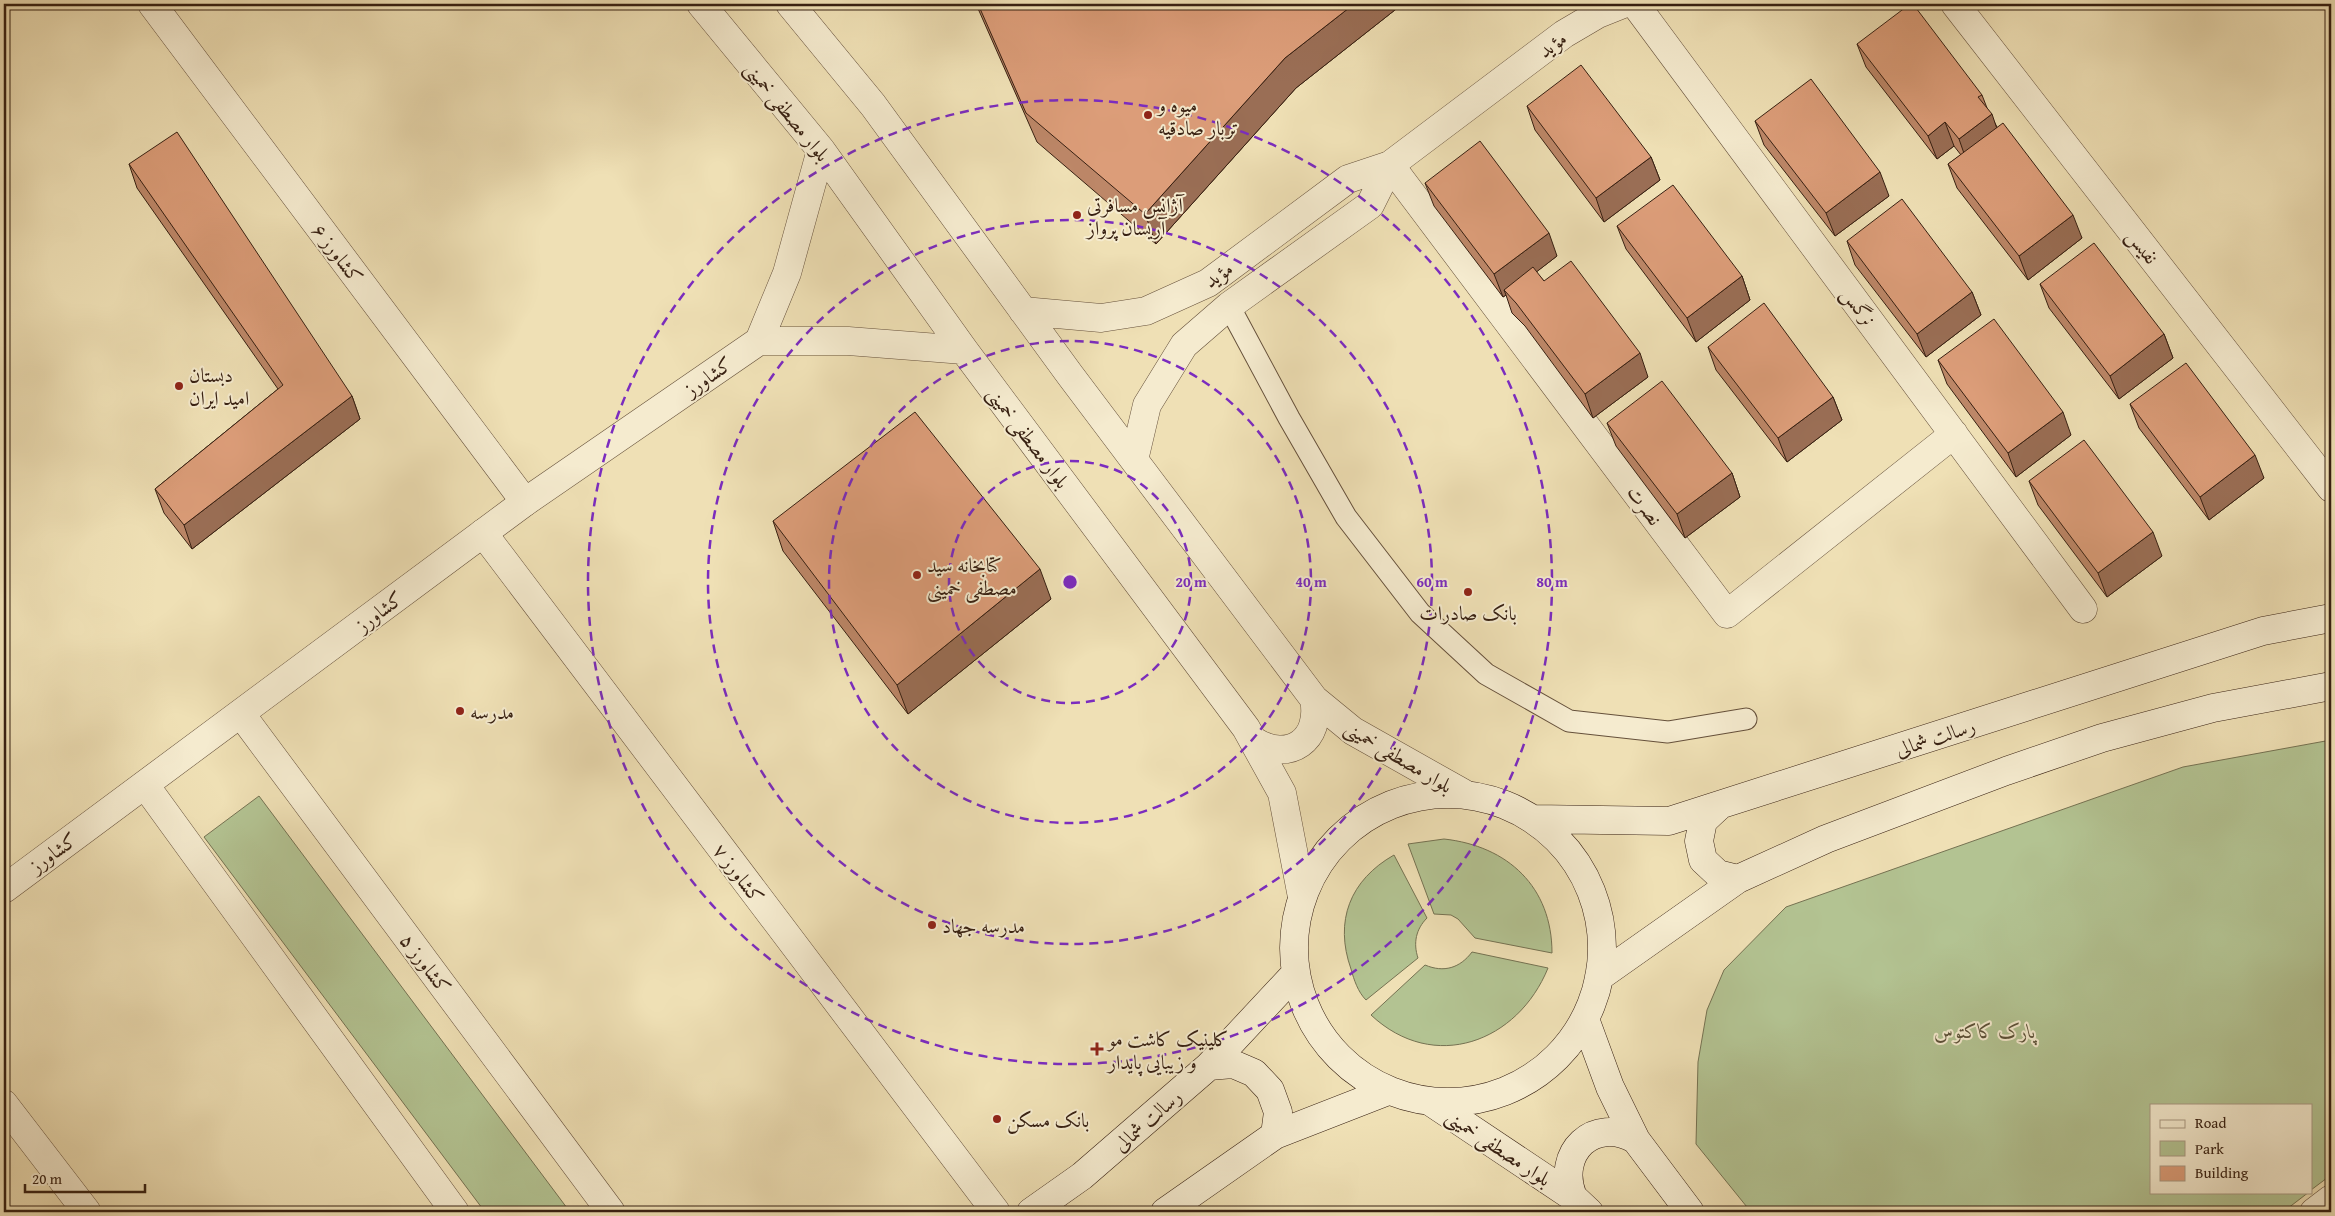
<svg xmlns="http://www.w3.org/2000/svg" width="2335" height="1216" font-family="'Gentium Book Plus',Amiri,serif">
<rect width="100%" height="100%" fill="#efe0b5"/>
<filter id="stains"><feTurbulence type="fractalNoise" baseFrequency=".004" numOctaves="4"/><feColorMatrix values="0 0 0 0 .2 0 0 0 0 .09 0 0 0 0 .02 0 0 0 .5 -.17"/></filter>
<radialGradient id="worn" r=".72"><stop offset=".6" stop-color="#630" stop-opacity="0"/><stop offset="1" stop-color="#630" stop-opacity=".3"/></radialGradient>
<path fill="#b3c392" stroke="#757252" d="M2331,740V1175L2311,1190V1105H2151V1192H2309L2283,1212H1751L1696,1144L1698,1062L1707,1010L1724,970L1786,907L2183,767Z
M259,796L570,1212H485L204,837Z
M1444,839C1508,846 1552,887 1552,953L1475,938L1458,919L1451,915L1434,914L1408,844Z
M1394,855L1427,918C1416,929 1413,943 1418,958L1366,1000C1358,992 1354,980 1351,969C1334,921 1350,880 1394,855Z
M1472,952L1548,968C1518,1042 1434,1074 1371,1015L1425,965C1444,973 1460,968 1472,952Z"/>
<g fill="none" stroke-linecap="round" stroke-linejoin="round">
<defs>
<path id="service" d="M1229,306L1289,418L1346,517L1420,613L1486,674L1569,721L1668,732L1746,719"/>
<path id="minor" d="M152,4L525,502
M1635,4L2083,609
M1955,4L2331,488
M1390,165L1727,614L1954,434
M483,533L996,1212
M241,714L611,1212
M145,785L455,1212
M4,1104L87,1212
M2314,1212L2331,1199"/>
<path id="tertiary" d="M701,4L821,150L964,350L1246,728L1282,793L1302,897
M790,4L873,105L1070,375L1314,699L1353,731L1463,793
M1023,311L1101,318L1146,311L1208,283L1348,179L1390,165L1564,34L1598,14L1623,4
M759,341H848L964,350
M1134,460L1147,405L1184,345L1229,306L1370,205L1390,165
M1254,741C1289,763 1322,740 1314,699
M4,889L525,502L759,341L787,273L821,150"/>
<path id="secondary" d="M1294 948a154 154 0 1 1 308 0a154 154 0 1 1-308 0Z
M1718,807L1703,821L1699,841L1703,860L1718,874L1738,879
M1534,819L1669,821L2263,631L2331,618
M1599,977L1738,879L1826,839L2006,771L2102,738L2213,708L2331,686
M1585,1019L1610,1087L1636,1140L1690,1212
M1209,1066L1233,1064L1254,1073L1270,1090L1278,1112L1275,1135
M1431,1102L1573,1197L1589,1212
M1573,1197C1555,1153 1594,1115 1636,1140
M1031,1212L1082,1176L1209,1066L1295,974
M1165,1212L1275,1135L1388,1091"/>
</defs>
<use href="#service" stroke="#65503b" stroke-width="23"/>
<use href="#minor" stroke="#65503b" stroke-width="29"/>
<use href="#tertiary" stroke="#65503b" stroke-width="29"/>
<use href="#secondary" stroke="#372012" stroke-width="29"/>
<use href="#service" stroke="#f5ebcf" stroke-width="21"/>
<use href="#minor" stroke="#f5ebcf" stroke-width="28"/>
<use href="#tertiary" stroke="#f5ebcf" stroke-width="28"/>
<use href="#secondary" stroke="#f5ebcf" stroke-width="28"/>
</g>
<path fill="#bd8768" stroke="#372012" d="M976,4H1399L1400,6L1296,88L1156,244L1037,142Z
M1857,44L1982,95L1987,108L1997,127L2082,238L2028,280L1957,188L1948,164L1961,155L1954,146L1937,159L1866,67Z
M1527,106L1651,157L1660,180L1604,222L1535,130Z
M1755,121L1889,196L1835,236L1764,145Z
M129,164L352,396L360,419L192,549L164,513L155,489L278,389L137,188Z
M1425,183L1557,256L1536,272L1544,281L1648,377L1593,418L1525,326L1512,313L1506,295L1503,297L1434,206Z
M1617,226L1742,276L1750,300L1696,342L1626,249Z
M1847,241L1972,292L1981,315L1926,357L1855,265Z
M2040,284L2164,334L2173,358L2119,399L2049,308Z
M1708,347L1833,397L1842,420L1787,462L1716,370Z
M1938,360L2071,435L2016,477L1947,384Z
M2130,404L2264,478L2209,520L2139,428Z
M1607,423L1732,473L1740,497L1685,538L1616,446Z
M2029,481L2162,556L2107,597L2038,505Z
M773,521L1051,599L908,714L783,551Z"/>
<path fill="#9a6e55" stroke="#372012" d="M1354,4H1399L1400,6L1296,88L1156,244L1145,214L1285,58Z
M1992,114L2000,138L1967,162L1959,139Z
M1945,122L1954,146L1937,159L1928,136Z
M1651,157L1660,180L1604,222L1596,198Z
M1880,172L1889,196L1835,236L1826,213Z
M2073,215L2082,238L2028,280L2019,256Z
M1549,233L1557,256L1508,294L1504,290L1506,295L1503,297L1494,274Z
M1742,276L1750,300L1696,342L1687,318Z
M1972,292L1981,315L1926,357L1917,334Z
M2164,334L2173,358L2119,399L2110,376Z
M1640,353L1648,377L1593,418L1585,394Z
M352,396L360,419L192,549L184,525Z
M1833,397L1842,420L1787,462L1778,438Z
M2063,412L2071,435L2016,477L2008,453Z
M2255,455L2264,478L2209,520L2200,497Z
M1732,473L1740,497L1685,538L1677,514Z
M2153,532L2162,556L2107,597L2098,573Z
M1040,569L1051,599L908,714L897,685Z"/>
<path fill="#dc9d79" stroke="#372012" d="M978,4H1354L1285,58L1145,214L1026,113Z
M1910,4H1913L1982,95L1978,97L1992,114L1959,139L1945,122L1928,136L1857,44Z
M1581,65L1651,157L1596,198L1527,106Z
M1811,79L1880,172L1826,213L1755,121Z
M2003,123L2073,215L2019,256L1948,164Z
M177,132L352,396L184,525L155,489L283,385L129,164Z
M1480,141L1549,233L1494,274L1425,183Z
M1673,185L1742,276L1687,318L1617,226Z
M1902,199L1972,292L1917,334L1847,241Z
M2094,243L2164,334L2110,376L2040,284Z
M1571,261L1640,353L1585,394L1516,303L1504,290L1533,267L1544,281Z
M1764,303L1833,397L1778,438L1708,347Z
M1994,319L2063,412L2008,453L1938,360Z
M2186,363L2255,455L2200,497L2130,404Z
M1662,381L1732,473L1677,514L1607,423Z
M915,412L1040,569L897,685L773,521Z
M2084,440L2153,532L2098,573L2029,481Z"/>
<g fill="none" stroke="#7b2cbf" stroke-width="2.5" stroke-dasharray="9 6">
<circle cx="1070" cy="582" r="121"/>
<circle cx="1070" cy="582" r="241"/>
<circle cx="1070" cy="582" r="362"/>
<circle cx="1070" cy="582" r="482"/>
</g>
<g fill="#8f2418" stroke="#f5ebcf" stroke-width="2">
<circle cx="1148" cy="115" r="5"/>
<circle cx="1077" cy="215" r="5"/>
<circle cx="179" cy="386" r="5"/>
<circle cx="917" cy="575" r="5"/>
<circle cx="1468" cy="592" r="5"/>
<circle cx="460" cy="711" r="5"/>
<circle cx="932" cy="925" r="5"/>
<path d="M1094.5 1041.5h5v5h5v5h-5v5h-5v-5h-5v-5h5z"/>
<circle cx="997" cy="1119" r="5"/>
</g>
<g text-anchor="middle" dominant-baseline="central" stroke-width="4" stroke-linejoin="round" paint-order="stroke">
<g font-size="20" fill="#372012" stroke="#f5ebcf">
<text transform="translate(1552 44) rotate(-36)">مؤید</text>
<text transform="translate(788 111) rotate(51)">بلوار مصطفی خمینی</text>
<text transform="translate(2143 246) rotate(52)">نفیس</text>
<text transform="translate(338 253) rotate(53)">کشاورز ۶</text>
<text transform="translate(1218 274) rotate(-34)">مؤید</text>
<text transform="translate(1859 306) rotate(53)">نرگس</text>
<text transform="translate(708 376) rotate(-35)">کشاورز</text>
<text transform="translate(1029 437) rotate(53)">بلوار مصطفی خمینی</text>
<text transform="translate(1645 505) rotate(53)">نصرت</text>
<text transform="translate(379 611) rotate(-37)">کشاورز</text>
<text transform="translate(1935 737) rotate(-18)">رسالت شمالی</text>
<text transform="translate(1399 756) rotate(31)">بلوار مصطفی خمینی</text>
<text transform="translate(53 852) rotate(-36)">کشاورز</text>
<text transform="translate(739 873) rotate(53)">کشاورز ۷</text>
<text transform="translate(426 963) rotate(53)">کشاورز ۵</text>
<text transform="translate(1147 1120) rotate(-41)">رسالت شمالی</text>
<text transform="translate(1499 1147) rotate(34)">بلوار مصطفی خمینی</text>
</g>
<g font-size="20" fill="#372012" stroke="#f5ebcf" text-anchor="start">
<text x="1158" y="104">میوه و<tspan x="1158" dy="23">تربار صادقیه</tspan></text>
<text x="1087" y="204">آژانس مسافرتی<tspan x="1087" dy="23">آریسان پرواز</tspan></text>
<text x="189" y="374">دبستان<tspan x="189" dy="23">امید ایران</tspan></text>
<text x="927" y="564">کتابخانه سید<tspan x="927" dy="23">مصطفی خمینی</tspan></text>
<text x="1468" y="612" text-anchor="middle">بانک صادرات</text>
<text x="470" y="711">مدرسه</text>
<text x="942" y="925">مدرسه جهاد</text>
<text x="1108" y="1038">کلینیک کاشت مو<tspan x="1108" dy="23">و زیبایی پایدار</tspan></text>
<text x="1007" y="1119">بانک مسکن</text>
</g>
<g font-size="20" font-style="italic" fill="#5c5138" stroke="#f5ebcf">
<text x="1985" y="1030">پارک کاکتوس</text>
</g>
</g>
<circle cx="1070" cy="582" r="8" fill="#7b2cbf" stroke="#f5ebcf" stroke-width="2.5"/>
<g font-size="15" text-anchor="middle" font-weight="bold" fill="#7b2cbf" stroke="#f5ebcf" stroke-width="4" stroke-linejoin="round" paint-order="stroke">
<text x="1191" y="587">20 m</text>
<text x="1311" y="587">40 m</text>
<text x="1432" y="587">60 m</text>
<text x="1552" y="587">80 m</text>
</g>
<rect width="2335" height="1216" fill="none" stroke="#efe0b5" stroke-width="20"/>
<rect x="5" y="5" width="2325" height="1206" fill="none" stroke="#372012" stroke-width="2.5"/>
<rect x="10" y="10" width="2315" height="1196" fill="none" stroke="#372012"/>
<rect x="2150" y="1104" width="162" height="90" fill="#f5ebcf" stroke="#a99a83"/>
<rect x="2160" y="1120" width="25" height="8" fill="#f5ebcf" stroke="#a99a83"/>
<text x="2195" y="1128" font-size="15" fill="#372012">Road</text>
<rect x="2160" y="1141" width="25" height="15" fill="#b3c392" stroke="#a99a83"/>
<text x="2195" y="1154" font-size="15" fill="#372012">Park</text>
<rect x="2160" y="1166" width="25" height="15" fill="#dc9d79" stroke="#a99a83"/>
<text x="2195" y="1178" font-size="15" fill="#372012">Building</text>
<path d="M25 1184v8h120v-8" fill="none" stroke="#372012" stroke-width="2.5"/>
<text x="32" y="1184" font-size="15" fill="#372012" stroke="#f5ebcf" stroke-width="4" paint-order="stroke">20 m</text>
<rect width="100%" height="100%" filter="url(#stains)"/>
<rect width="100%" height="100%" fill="url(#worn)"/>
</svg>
